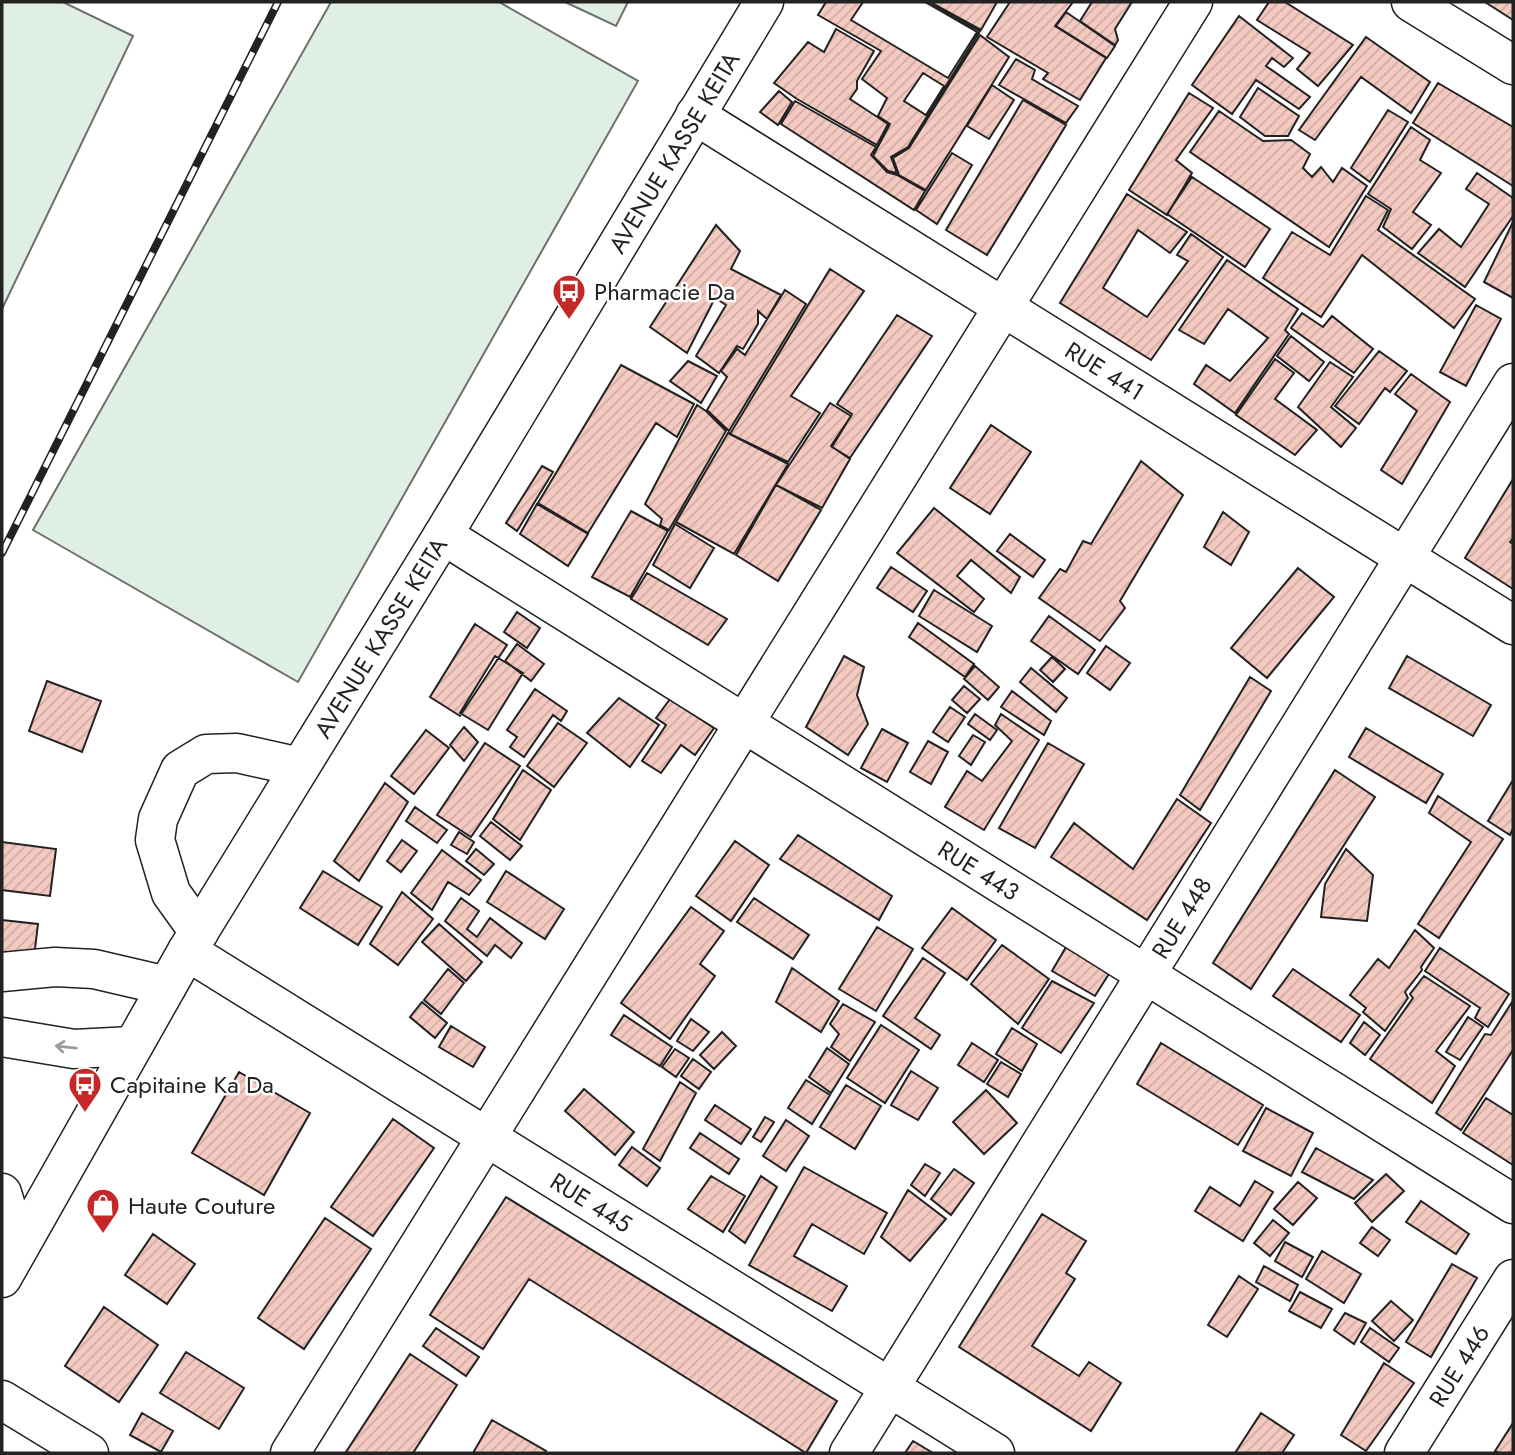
<svg xmlns="http://www.w3.org/2000/svg" width="1515" height="1455" font-family="Jost,sans-serif">
<defs>
<pattern id="building-hatch" width="6" height="6" patternUnits="userSpaceOnUse" patternTransform="scale(1.75)"><rect width="6" height="6" fill="#f3c9c0"/><path d="M-1 1l2-2M0 6l6-6M5 7l2-2" fill="none" stroke="#d0aca5"/></pattern>
</defs>
<rect width="100%" height="100%" fill="#fff"/>
<path fill="#e0efe3" stroke="#6f6f6f" stroke-width="2" d="M2,2H63L133,36L2,309Z
M331,2H499L638,81L298,682L33,530Z
M565,2H628L616,26Z"/>
<path fill="url(#building-hatch)" stroke="#222" stroke-width="2" fill-rule="evenodd" d="M826,2H863L851,20L948,78L977,32L925,2L980,31L908,147L891,157L897,173L888,171L873,156L890,124L878,116L887,98L862,79L881,51L818,15ZM923,73L944,86L926,115L904,101Z
M930,2H997L981,30Z
M1010,2H1073L1055,26L1106,58L1080,100L1043,79L1048,73L987,37Z
M1092,2H1132L1115,29L1118,40L1115,45L1080,21Z
M1269,2H1285L1353,45L1318,86L1297,69L1310,53L1257,20Z
M1485,2H1513V20Z
M1066,12L1115,46L1107,58L1056,26Z
M1239,16L1293,58L1284,67L1272,58L1266,66L1310,97L1299,109L1256,80L1232,114L1192,85Z
M836,29L874,51L857,81V89L850,99L888,124L877,145L797,99L774,83L808,42L824,52Z
M980,35L1009,57L926,190L899,175L893,158L909,148Z
M1366,37L1430,82L1411,113L1361,77L1315,140L1299,130Z
M1016,59L1035,70L1032,79L1078,106L1066,123L999,85Z
M1438,83L1513,127V186L1413,123Z
M992,85L1014,100L989,139L967,126Z
M1258,88L1299,116L1288,136H1265L1240,117Z
M779,91L792,102L778,125L760,112Z
M1189,93L1213,108L1176,160L1192,173L1167,215L1129,190Z
M1023,100L1066,125L987,255L946,230Z
M795,101L876,147L871,155L887,172L897,175L925,191L914,210L781,124Z
M1388,110L1408,122L1370,182L1351,168Z
M1219,111L1263,141L1291,140L1310,154L1303,168L1312,177L1321,167L1333,182L1342,168L1367,186L1329,247L1190,152Z
M1411,127L1430,140L1420,160L1441,173L1413,212L1431,225L1412,249L1383,227L1391,209L1368,194Z
M952,153L972,165L937,224L916,210Z
M1477,173L1513,198V216L1465,287L1418,253L1439,229L1461,247L1489,204L1466,189Z
M1192,177L1270,229L1245,267L1167,214Z
M1127,194L1187,232L1170,253L1138,230L1103,288L1147,317L1188,261L1177,255L1191,234L1223,257L1151,360L1060,303Z
M1366,196L1388,210L1378,230L1475,299L1454,328L1362,255L1321,317L1263,278L1292,232L1330,255Z
M1513,222V298L1484,282Z
M716,225L740,251L731,269L781,295L767,319L758,311V324L743,349L737,346L719,373L696,356L726,305L715,298L687,353L650,327Z
M1227,260L1298,309L1285,330L1289,334L1235,413L1194,384L1206,365L1230,381L1268,338L1228,309L1204,344L1179,330Z
M830,269L864,291L791,396L820,413L788,462L730,434Z
M785,290L806,304L729,431L707,410L727,377L721,371L737,349L745,355Z
M1476,305L1501,319L1466,386L1440,372Z
M1302,313L1323,327L1332,316L1373,349L1354,373L1291,328Z
M897,315L932,336L850,458L832,447L852,414L837,404Z
M1291,336L1324,362L1309,381L1277,356Z
M1379,351L1407,371L1390,392L1385,388L1359,424L1335,406Z
M1275,359L1294,373L1275,399L1317,430L1295,455L1236,415Z
M688,361L717,376L701,403L670,381Z
M1330,362L1353,377L1331,407L1356,428L1341,447L1298,407Z
M621,365L694,404L677,437L656,423L588,533L538,503Z
M1411,374L1450,402L1402,484L1381,470L1417,411L1395,394Z
M830,403L851,416L831,446L850,459L822,508L776,485Z
M697,405L706,411L726,431L669,530L660,525L662,519L645,504Z
M991,425L1031,452L990,514L950,488Z
M728,433L788,464L734,554L676,522Z
M1141,461L1183,495L1120,601L1125,608L1100,641L1039,598L1060,569L1066,572L1083,541L1091,544Z
M542,466L553,472L517,531L506,523Z
M1513,479V538L1510,542L1513,544V589L1465,558Z
M776,485L821,510L778,581L736,555Z
M537,504L588,534L568,566L520,534Z
M934,508L1020,577L1011,593L971,560L957,576L984,599L974,612L897,553Z
M631,511L668,531L630,597L592,577Z
M1223,512L1249,532L1231,565L1204,547Z
M675,524L714,548L690,588L653,565Z
M1010,534L1045,560L1033,577L997,551Z
M891,567L927,591L913,612L877,588Z
M1298,568L1334,597L1267,678L1231,648Z
M647,573L727,619L708,645L631,599Z
M934,590L992,626L977,652L919,616Z
M517,612L540,628L527,648L504,632Z
M1049,616L1095,650L1078,674L1031,641Z
M918,623L974,664L965,677L909,637Z
M475,624L507,645L460,716L430,697Z
M517,644L544,664L531,681L505,661Z
M1106,646L1130,663L1110,690L1087,673Z
M495,656L523,673L488,730L460,713Z
M844,656L864,667L857,695L868,724L848,755L806,727Z
M1407,656L1491,705L1473,736L1389,688Z
M1052,657L1065,669L1053,682L1040,670Z
M975,666L999,687L988,700L964,679Z
M1031,668L1067,698L1056,712L1020,682Z
M1250,677L1271,691L1200,810L1180,795Z
M47,681L101,701L82,752L29,731Z
M964,686L980,699L967,713L952,700Z
M535,689L567,711L561,721L553,715L524,757L510,747L517,737L507,730Z
M1012,691L1051,721L1044,735L1001,707Z
M619,698L659,725L630,767L587,733Z
M670,699L714,728L695,755L681,745L661,773L642,761L666,725L656,718Z
M950,707L965,717L948,742L933,732Z
M975,714L997,730L990,740L968,724Z
M1001,714L1039,740L984,830L945,807L967,771L982,781L1012,741L995,725Z
M558,723L587,743L554,787L527,766Z
M464,727L478,742L464,761L450,745Z
M1366,728L1443,774L1426,803L1349,757Z
M882,729L908,743L887,782L861,768Z
M426,730L449,748L414,794L391,776Z
M973,735L985,742L971,765L959,756Z
M928,741L948,752L931,784L910,772Z
M485,743L520,766L471,837L437,815Z
M1048,743L1084,764L1035,848L999,828Z
M523,770L551,790L520,840L493,819Z
M1335,770L1375,797L1251,989L1213,963Z
M1513,780V829L1510,835L1488,821Z
M385,783L408,802L359,881L334,861Z
M1438,796L1503,839L1439,938L1418,924L1471,842L1429,813Z
M1177,799L1211,823L1147,920L1051,857L1074,823L1133,869Z
M415,807L447,830L437,843L406,821Z
M491,822L522,846L510,860L480,836Z
M459,832L474,842L467,854L451,845Z
M798,835L892,896L879,920L780,859Z
M402,840L417,851L401,872L387,861Z
M735,841L769,865L731,921L696,896Z
M2,842L56,849L50,896L2,890Z
M476,849L494,864L484,875L466,861Z
M1346,849L1373,875L1367,921L1321,917L1325,884Z
M442,850L481,880L469,895L448,882L432,910L411,893Z
M323,871L382,907L358,945L300,908Z
M506,871L564,909L545,939L487,902Z
M402,892L433,919L398,965L370,944Z
M461,898L479,911L467,929L477,937L490,918L522,943L511,958L495,945L487,956L445,921Z
M754,898L809,935L793,959L737,922Z
M691,907L724,931L700,964L715,976L670,1039L621,1003Z
M952,908L996,940L967,980L922,948Z
M2,920L38,924L33,965L2,961Z
M439,924L482,962L466,981L422,942Z
M877,927L913,949L876,1011L839,989Z
M1415,930L1434,948L1421,967L1422,970L1405,992L1408,998L1385,1031L1363,1012L1366,1008L1350,995L1378,959L1389,968Z
M1069,942L1112,969L1095,996L1052,971Z
M1002,945L1049,979L1018,1024L971,984Z
M1440,948L1509,994L1488,1027L1475,1018L1480,1008L1425,971Z
M923,958L945,973L915,1018L940,1035L931,1049L883,1016Z
M792,968L839,1001L821,1032L776,1002Z
M448,969L464,983L441,1014L424,1000Z
M1293,969L1360,1015L1341,1042L1273,996Z
M1424,976L1470,1006L1436,1051L1455,1066L1432,1103L1370,1059L1413,998L1410,994Z
M1052,981L1094,1003L1061,1053L1022,1028Z
M422,1002L447,1023L435,1038L410,1017Z
M1512,1002L1513,1050L1461,1130L1436,1113L1485,1034L1491,1035Z
M843,1004L875,1022L850,1061L831,1047L839,1034L830,1024Z
M624,1015L672,1047L660,1066L611,1035Z
M1468,1017L1483,1027L1460,1060L1446,1052Z
M691,1019L709,1032L693,1051L677,1041Z
M1364,1022L1380,1035L1365,1055L1350,1043Z
M881,1025L919,1050L885,1103L847,1078Z
M451,1026L485,1047L473,1067L439,1047Z
M1012,1028L1037,1044L1022,1071L996,1054Z
M722,1032L736,1046L714,1069L700,1055Z
M972,1043L998,1060L984,1082L958,1065Z
M1161,1043L1263,1105L1238,1145L1137,1084Z
M827,1048L849,1064L831,1093L809,1077Z
M675,1049L689,1058L676,1077L662,1067Z
M693,1059L711,1072L699,1089L681,1076Z
M1001,1062L1021,1074L1008,1097L987,1084Z
M911,1071L938,1088L918,1120L891,1105Z
M239,1072L310,1113L264,1195L192,1153Z
M806,1080L830,1095L812,1124L788,1108Z
M680,1082L696,1093L660,1161L643,1149Z
M846,1085L881,1106L855,1149L820,1127Z
M584,1089L634,1132L615,1155L565,1111Z
M986,1090L1017,1123L984,1154L953,1122Z
M1486,1098L1513,1115V1165L1463,1133Z
M715,1105L751,1129L741,1144L705,1120Z
M1266,1108L1313,1133L1291,1176L1243,1151Z
M765,1117L774,1122L761,1142L753,1137Z
M393,1119L434,1148L373,1236L331,1207Z
M786,1120L809,1136L786,1171L763,1156Z
M700,1133L739,1159L729,1174L690,1148Z
M632,1147L660,1168L647,1186L619,1165Z
M1316,1148L1373,1180L1354,1199L1302,1172Z
M925,1164L940,1173L925,1196L911,1185Z
M804,1167L887,1213L864,1254L812,1224L794,1256L847,1286L832,1311L749,1265Z
M954,1169L974,1183L951,1215L931,1199Z
M1386,1174L1404,1191L1372,1222L1355,1203Z
M711,1176L745,1196L723,1232L688,1209Z
M761,1176L777,1187L745,1243L729,1231Z
M1255,1181L1273,1192L1243,1241L1195,1211L1210,1187L1240,1206Z
M1298,1182L1317,1198L1293,1225L1274,1209Z
M908,1190L946,1219L910,1261L881,1237Z
M506,1197L837,1401L806,1453L529,1279L483,1349L430,1315Z
M1421,1201L1469,1234L1456,1254L1406,1222Z
M1042,1214L1086,1241L1066,1273L1075,1279L1032,1346L1079,1376L1089,1362L1121,1383L1091,1431L959,1347Z
M325,1218L371,1249L304,1349L258,1318Z
M1273,1220L1289,1233L1270,1256L1254,1243Z
M1372,1227L1390,1240L1378,1256L1360,1243Z
M153,1234L195,1264L167,1304L125,1275Z
M1285,1242L1313,1257L1302,1277L1275,1261Z
M1322,1251L1361,1274L1344,1303L1306,1279Z
M1452,1264L1477,1278L1431,1357L1406,1342Z
M1264,1266L1298,1285L1290,1301L1256,1282Z
M1239,1276L1258,1289L1227,1337L1208,1325Z
M1300,1292L1332,1309L1321,1328L1289,1311Z
M1391,1301L1413,1320L1394,1341L1372,1321Z
M104,1307L158,1345L119,1402L65,1366Z
M1345,1313L1366,1323L1354,1344L1334,1330Z
M436,1328L479,1357L466,1376L423,1346Z
M1370,1328L1399,1348L1389,1362L1361,1342Z
M186,1352L244,1388L219,1429L160,1393Z
M410,1354L457,1385L413,1453H349L346,1452Z
M1384,1363L1414,1383L1366,1451L1341,1435Z
M142,1413L173,1431L161,1452L130,1435Z
M1261,1413L1294,1435L1282,1453H1235Z
M492,1420L546,1451L545,1453H473Z
M1513,1423V1453H1499L1495,1451Z
M913,1441L933,1453H905Z"/>
<g fill="none" stroke-linecap="round" stroke-linejoin="round">
<defs>
<g id="minor">
<path d="M1411,2L1513,65"/>
<path id="s1" d="M695,115L1513,625"/>
<path id="s2" d="M443,535L1513,1204"/>
<path d="M199,932L171,893L155,840L158,819L180,770L206,754L237,753L300,767"/>
<path id="s3" d="M187,951L995,1453"/>
<path d="M2,972L55,967L94,969L167,986"/>
<path d="M2,1037L74,1049L132,1046"/>
<path d="M2,1193L8,1213L13,1257"/>
<path d="M2,1400L89,1453"/>
<path d="M290,1453L1193,2"/>
<path id="s4" d="M849,1453L1513,383"/>
<path id="s5" d="M1404,1453L1513,1279"/>
</g>
<g id="major">
<path id="s6" d="M2,1278L187,951L443,535L764,2"/>
</g>
</defs>
<use href="#minor" stroke="#222" stroke-width="41"/>
<use href="#major" stroke="#222" stroke-width="41"/>
<use href="#minor" stroke="#fff" stroke-width="38"/>
<use href="#major" stroke="#fff" stroke-width="38"/>
<defs>
<path id="rail" d="M2,553L278,2"/>
</defs>
<use href="#rail" stroke="#222" stroke-width="8"/>
<use href="#rail" stroke="#fff" stroke-width="5" stroke-dasharray="16" stroke-linecap="butt"/>
</g>
<defs><path id="oneway-shaft" d="M-6 0H5M1.5-3L5.5 0L1.5 3" fill="none" stroke-width="1.6" stroke-linecap="round" stroke-linejoin="round" transform="scale(1.75)"/></defs>
<use stroke="#9c9c9c" href="#oneway-shaft" transform="translate(66 1047) rotate(-174)"/>
<defs>
<symbol id="bus-pin" viewBox="-11 -11 22 30"><path d="M0 17L-7.5 6A9.5 9.5 0 1 1 7.5 6Z" fill="#c62828" stroke="#fff"/><path d="M-5-6H5V4H4V6H2V4H-2V6H-4V4H-5ZM-3.5-4V0h7V-4ZM-3.5 1.2v1.5H-2V1.2ZM2 1.2v1.5H3.5V1.2Z" fill="#fff"/></symbol>
<symbol id="shop-pin" viewBox="-11 -11 22 30"><path d="M0 17L-7.5 6A9.5 9.5 0 1 1 7.5 6Z" fill="#c62828" stroke="#fff"/><path d="M-5-2.5h2.3a2.7 3.5 0 0 1 5.4 0H5L5.5 6h-11ZM-1.5-2.5h3a1.5 2.3 0 0 0-3 0Z" fill="#fff"/></symbol>
</defs>
<g fill-rule="evenodd">
<use href="#bus-pin" x="550" y="272" width="38" height="52"/>
<use href="#bus-pin" x="66" y="1065" width="38" height="52"/>
<use href="#shop-pin" x="84" y="1186" width="38" height="52"/>
</g>
<g text-anchor="middle" dominant-baseline="central" stroke-width="5" stroke-linejoin="round" paint-order="stroke">
<g font-size="24" fill="#222" stroke="#fff">
<text stroke="none"><textPath href="#s6" startOffset="1311">AVENUE KASSE KEITA</textPath></text>
<text stroke="none"><textPath href="#s1" startOffset="483">RUE 441</textPath></text>
<text stroke="none"><textPath href="#s6" startOffset="744">AVENUE KASSE KEITA</textPath></text>
<text stroke="none"><textPath href="#s2" startOffset="632">RUE 443</textPath></text>
<text stroke="none"><textPath href="#s4" startOffset="630">RUE 448</textPath></text>
<text stroke="none"><textPath href="#s3" startOffset="476">RUE 445</textPath></text>
<text stroke="none"><textPath href="#s5" startOffset="103">RUE 446</textPath></text>
</g>
<g font-size="24" fill="#222" stroke="#fff" text-anchor="start">
<text x="594" y="291">Pharmacie Da</text>
<text x="110" y="1084">Capitaine Ka Da</text>
<text x="128" y="1205">Haute Couture</text>
</g>
</g>
<rect width="1515" height="1455" fill="none" stroke="#222222" stroke-width="7"/>
</svg>
